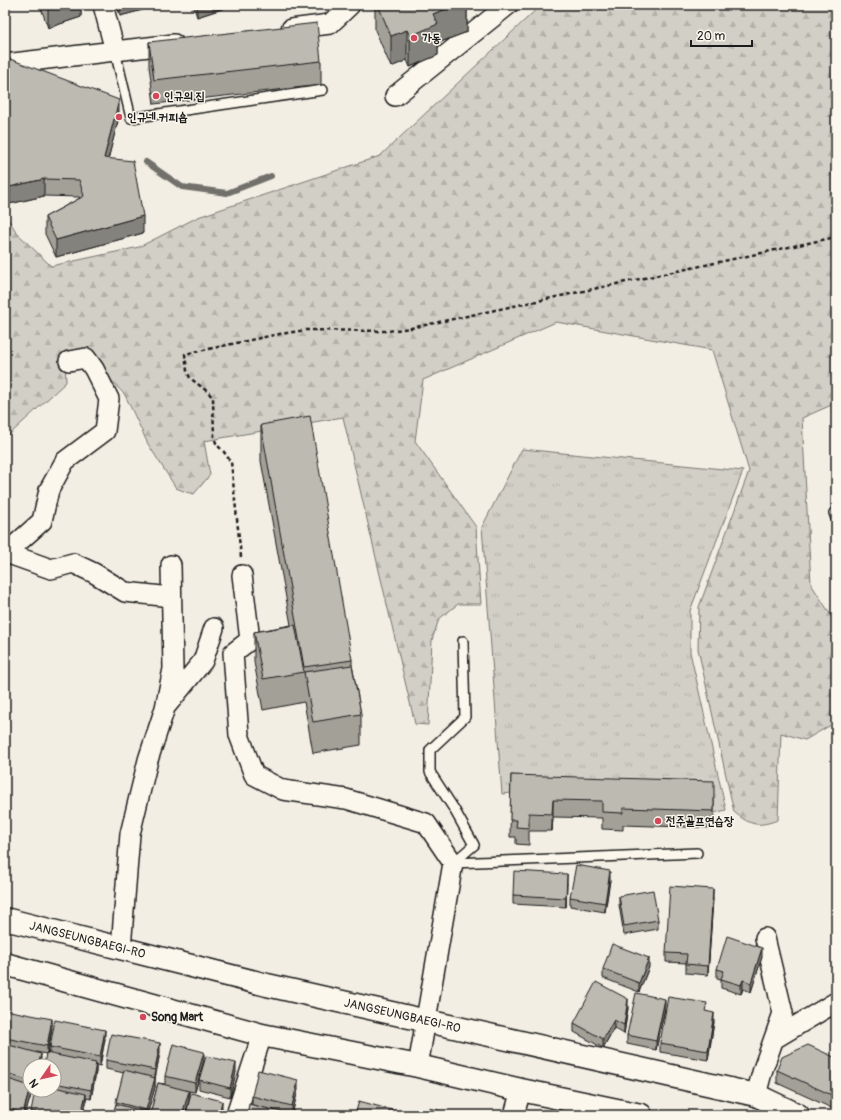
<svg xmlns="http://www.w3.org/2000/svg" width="841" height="1120" font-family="Pangolin,'Poor Story',sans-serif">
<defs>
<pattern id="grass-tufts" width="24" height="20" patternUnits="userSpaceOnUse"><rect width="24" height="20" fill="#d2cfc6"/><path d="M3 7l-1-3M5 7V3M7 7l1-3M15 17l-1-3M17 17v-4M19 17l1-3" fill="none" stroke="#b4b1aa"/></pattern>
<pattern id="forest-firs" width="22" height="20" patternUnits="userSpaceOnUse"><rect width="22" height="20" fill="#d2cfc6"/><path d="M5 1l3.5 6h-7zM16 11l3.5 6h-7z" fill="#b4b1aa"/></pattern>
</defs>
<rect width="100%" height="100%" fill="#f2eee4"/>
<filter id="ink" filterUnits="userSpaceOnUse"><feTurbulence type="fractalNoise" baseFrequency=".025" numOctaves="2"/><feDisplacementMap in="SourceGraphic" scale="8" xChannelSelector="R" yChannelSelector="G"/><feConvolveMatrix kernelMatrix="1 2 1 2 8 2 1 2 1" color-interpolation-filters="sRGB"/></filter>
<g filter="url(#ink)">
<path fill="url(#grass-tufts)" stroke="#777671" d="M522,449L743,471L690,611V652L726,810L714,813L511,793L502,794L482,527Z"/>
<path fill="url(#forest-firs)" stroke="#777671" d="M541,5H836V403L802,418L811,584L836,623V722L805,740L781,733L778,820C758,827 751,826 734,812L698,649L699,607L749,471L712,350L556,322L423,380L415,441L476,527L481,604H458L439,619L432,640L428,725L415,724L343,417L204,441L210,475L194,494L186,492L176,488L148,444L125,395L88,356L65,355L66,382L9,435L5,430V214L17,233L51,266L139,247L198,217L380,156Z"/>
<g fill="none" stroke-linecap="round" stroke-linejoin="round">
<path stroke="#716f6b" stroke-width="6" d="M146,162L182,187L227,193L271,176"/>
<defs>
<path id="service" d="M115,51L131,118L323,90
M836,512L834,513L836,518
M463,641L465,717L430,750V772L454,809L474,845L453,863L697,853"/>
<path id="minor" d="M103,5L115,51
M291,29L330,24L350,5
M5,64L174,44
M395,96L508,5
M6,553L51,569L73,563L94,573L125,592L171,597
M5,554L42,521L49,490L65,461L105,431L109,399L94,369L86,358L69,361
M242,575L250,640L233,653L239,735L254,775L283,790L346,799L426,823L453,863L418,1066
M167,705L203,661L214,628
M121,948L130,834L148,760L165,708L173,669L171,565
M774,1039L836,1002
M756,1095L763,1069L783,1013L765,938
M236,1115L262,1035
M514,1115L521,1090"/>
<g id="tertiary">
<path id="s1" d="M5,919L267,985L756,1095L798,1115"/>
<path d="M5,964L262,1035L418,1066L521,1090L641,1115"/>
</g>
</defs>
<use href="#service" stroke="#1c1c1c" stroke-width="12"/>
<use href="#minor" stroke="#1c1c1c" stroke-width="22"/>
<use href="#tertiary" stroke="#1c1c1c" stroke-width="25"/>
<path stroke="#1c1c1c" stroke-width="2.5" stroke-dasharray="4 3" stroke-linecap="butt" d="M241,557L231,462L224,452L217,445L214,438L213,398L208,392L190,378L187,371L185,354L274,335L306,330L388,331L411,328L836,237"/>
<use href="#service" stroke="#fbf7ec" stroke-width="9"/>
<use href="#minor" stroke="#fbf7ec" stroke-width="19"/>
<use href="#tertiary" stroke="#fbf7ec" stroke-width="22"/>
</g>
<path fill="#a3a098" stroke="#1c1c1c" d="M40,5H81V17L48,28Z
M117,5H146V9L120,16Z
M193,5H231V6L197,17Z
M375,5H467V32L438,43V55L410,67L407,60L391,67L375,30Z
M149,42L321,61V85L154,104L149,66Z
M5,58L119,117L108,159L143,233L56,257L45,234V217L80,198L79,197L44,196L5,205Z
M261,425L352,660V665L361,714V745L313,753L304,702L263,710L254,662V632L291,625L261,461Z
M511,775L714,798V828L623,825V830L602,829V818L553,817L552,831H529V845L516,844V837H510Z
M610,880L605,912L570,906V897Z
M567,883L566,907L513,904V895Z
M619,896L658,920V929L624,935L619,905Z
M713,898L708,975L686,973V963L666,962V953Z
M762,957L751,992L743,989L741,994L721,988V979L717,978V969Z
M649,967L639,992L603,978V969Z
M628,1008L624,1034L614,1028L603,1048L574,1032V1023Z
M665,1008L656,1050L627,1044V1035Z
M5,1010L52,1028L48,1054H50V1047L105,1039L100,1066L96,1065V1072L91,1099L86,1098V1103L83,1115H31V1111L54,1090V1066L46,1054L36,1052L41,1063L40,1066H30V1090H31V1095L25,1115H5V1057L8,1047L5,1046Z
M707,1011L714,1022L708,1060L660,1052V1043Z
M160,1052L155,1079V1087L147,1115H113L116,1104V1102L124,1073L106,1069V1060Z
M836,1058V1110L777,1083V1070Z
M204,1060L195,1092L189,1091V1100L185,1115H150L158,1083L165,1084V1076Z
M236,1072L230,1097L199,1089V1080Z
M298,1089L292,1115L252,1105V1096Z"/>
<path fill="#84827c" stroke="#1c1c1c" d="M48,5H81V17L48,28Z
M120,5H146V9L120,16Z
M197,5H231V6L197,17Z
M456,5H467V32L438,43V55L410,67V36L433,14Z
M407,30V60L391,67V36Z
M119,100V117L104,175V158Z
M44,179V196L5,205V188Z
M143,216V233L56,257V240Z
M553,800V817L552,831V814Z
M610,871V880L605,912V903Z
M567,874V883L566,907V898Z
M713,889V898L708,975V966Z
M762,948V957L751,992V983Z
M649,958V967L639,992V983Z
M743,980V989L741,994V985Z
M628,999V1008L624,1034V1025Z
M665,999V1008L656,1050V1041Z
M714,1013V1022L708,1060V1051Z
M52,1019V1028L47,1055V1046Z
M614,1020V1028L603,1048V1039Z
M105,1030V1039L100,1066V1057Z
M160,1043V1052L155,1079V1070Z
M204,1052V1060L195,1092V1083Z
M41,1054V1063L40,1066H38Z
M96,1063V1072L91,1099V1090Z
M236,1063V1072L230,1097V1088Z
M155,1078V1087L147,1115H146V1110Z
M298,1080V1089L292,1115V1106Z
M30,1088L31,1095L25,1115H23Z
M189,1091V1100L185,1115H182Z
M86,1094V1103L83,1115H81Z
M222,1101V1110L221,1115H219Z"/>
<path fill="#bdbab1" stroke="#1c1c1c" d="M378,5H456L433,14L438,24L410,36L407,30L391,36Z
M317,23L321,61L154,80L149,42Z
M5,58L10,59L119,100L104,158L133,161L143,216L56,240L45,217L84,196L79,180L44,179L5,188Z
M310,416L352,660L304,667L261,425Z
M295,625L304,672L263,679L254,632Z
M352,665L361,714L313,722L304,672Z
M511,775L714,781V811L623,808V813L602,812V801L553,800L552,814L529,813V828L516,827L517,820H510Z
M576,865L610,871L605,903L570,897Z
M514,871L567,874L566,898L513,895Z
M670,886L713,889L708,966L686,964L687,954L666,953Z
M653,890L658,920L624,926L619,896Z
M727,936L762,948L751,983L743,980L741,985L721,979L724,971L717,969Z
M612,944L649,958L639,983L603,969Z
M596,982L628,999L624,1025L614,1020L603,1039L574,1023Z
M636,993L665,999L656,1041L627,1035Z
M668,997L707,1003L705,1011L714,1013L708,1051L660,1043Z
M5,1010L52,1019L47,1046L5,1038Z
M55,1020L105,1030L100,1057L50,1047Z
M111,1034L160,1043L155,1070L106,1060Z
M173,1044L204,1052L195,1083L165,1076Z
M9,1045L41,1054L38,1066H30V1081L5,1073V1057Z
M808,1045L836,1058V1097L777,1070L782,1057Z
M46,1053L96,1063L91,1090L54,1083V1066H44Z
M206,1056L236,1063L230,1088L199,1080Z
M124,1070L155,1078L146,1110L116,1102Z
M258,1070L298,1080L292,1106L252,1096Z
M5,1078L30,1086V1088L23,1113L5,1108Z
M158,1083L189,1091L182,1115H150Z
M54,1087L86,1094L81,1115H54L31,1111L35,1090H54Z
M191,1093L222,1101L219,1115H186Z
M359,1101L410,1115H355Z
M116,1104L146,1112V1115H113Z
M249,1104L289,1114V1115H247Z
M429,1108L457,1115H427Z"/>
</g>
<g fill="#d1495b" stroke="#fbf7ec" stroke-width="1.5">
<circle cx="414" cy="38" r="4"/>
<circle cx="156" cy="96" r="4"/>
<circle cx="119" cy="117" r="4"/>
<circle cx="658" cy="821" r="4"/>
<circle cx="143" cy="1017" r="4"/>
</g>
<g text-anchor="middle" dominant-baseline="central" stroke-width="3" stroke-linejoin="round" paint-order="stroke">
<g font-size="12" font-weight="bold" fill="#1c1c1c" stroke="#fbf7ec" text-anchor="start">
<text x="422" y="38">가동</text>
<text x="164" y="96">인규의 집</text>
<text x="127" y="117">인규네 커피숍</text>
<text x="666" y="821">전주골프연습장</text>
<text x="151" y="1017">Song Mart</text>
</g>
<g font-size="12" fill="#1c1c1c" stroke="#fbf7ec">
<text stroke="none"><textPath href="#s1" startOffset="85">JANGSEUNGBAEGI-RO</textPath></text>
<text stroke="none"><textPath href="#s1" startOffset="409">JANGSEUNGBAEGI-RO</textPath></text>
</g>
</g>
<rect width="841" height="1120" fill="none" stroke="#fbf7ec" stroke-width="20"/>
<rect x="10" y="10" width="821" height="1100" fill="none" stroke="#1c1c1c" stroke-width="1.5" filter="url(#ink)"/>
<g transform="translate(42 1078) rotate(236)"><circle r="19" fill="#fbf7ec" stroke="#a29f99"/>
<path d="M0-3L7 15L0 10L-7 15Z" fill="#d1495b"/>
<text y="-6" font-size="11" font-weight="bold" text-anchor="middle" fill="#1c1c1c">N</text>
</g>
<path d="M691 40v6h61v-6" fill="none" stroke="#1c1c1c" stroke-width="2"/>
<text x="697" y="40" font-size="12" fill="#1c1c1c" stroke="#fbf7ec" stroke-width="3" paint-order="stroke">20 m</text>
</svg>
